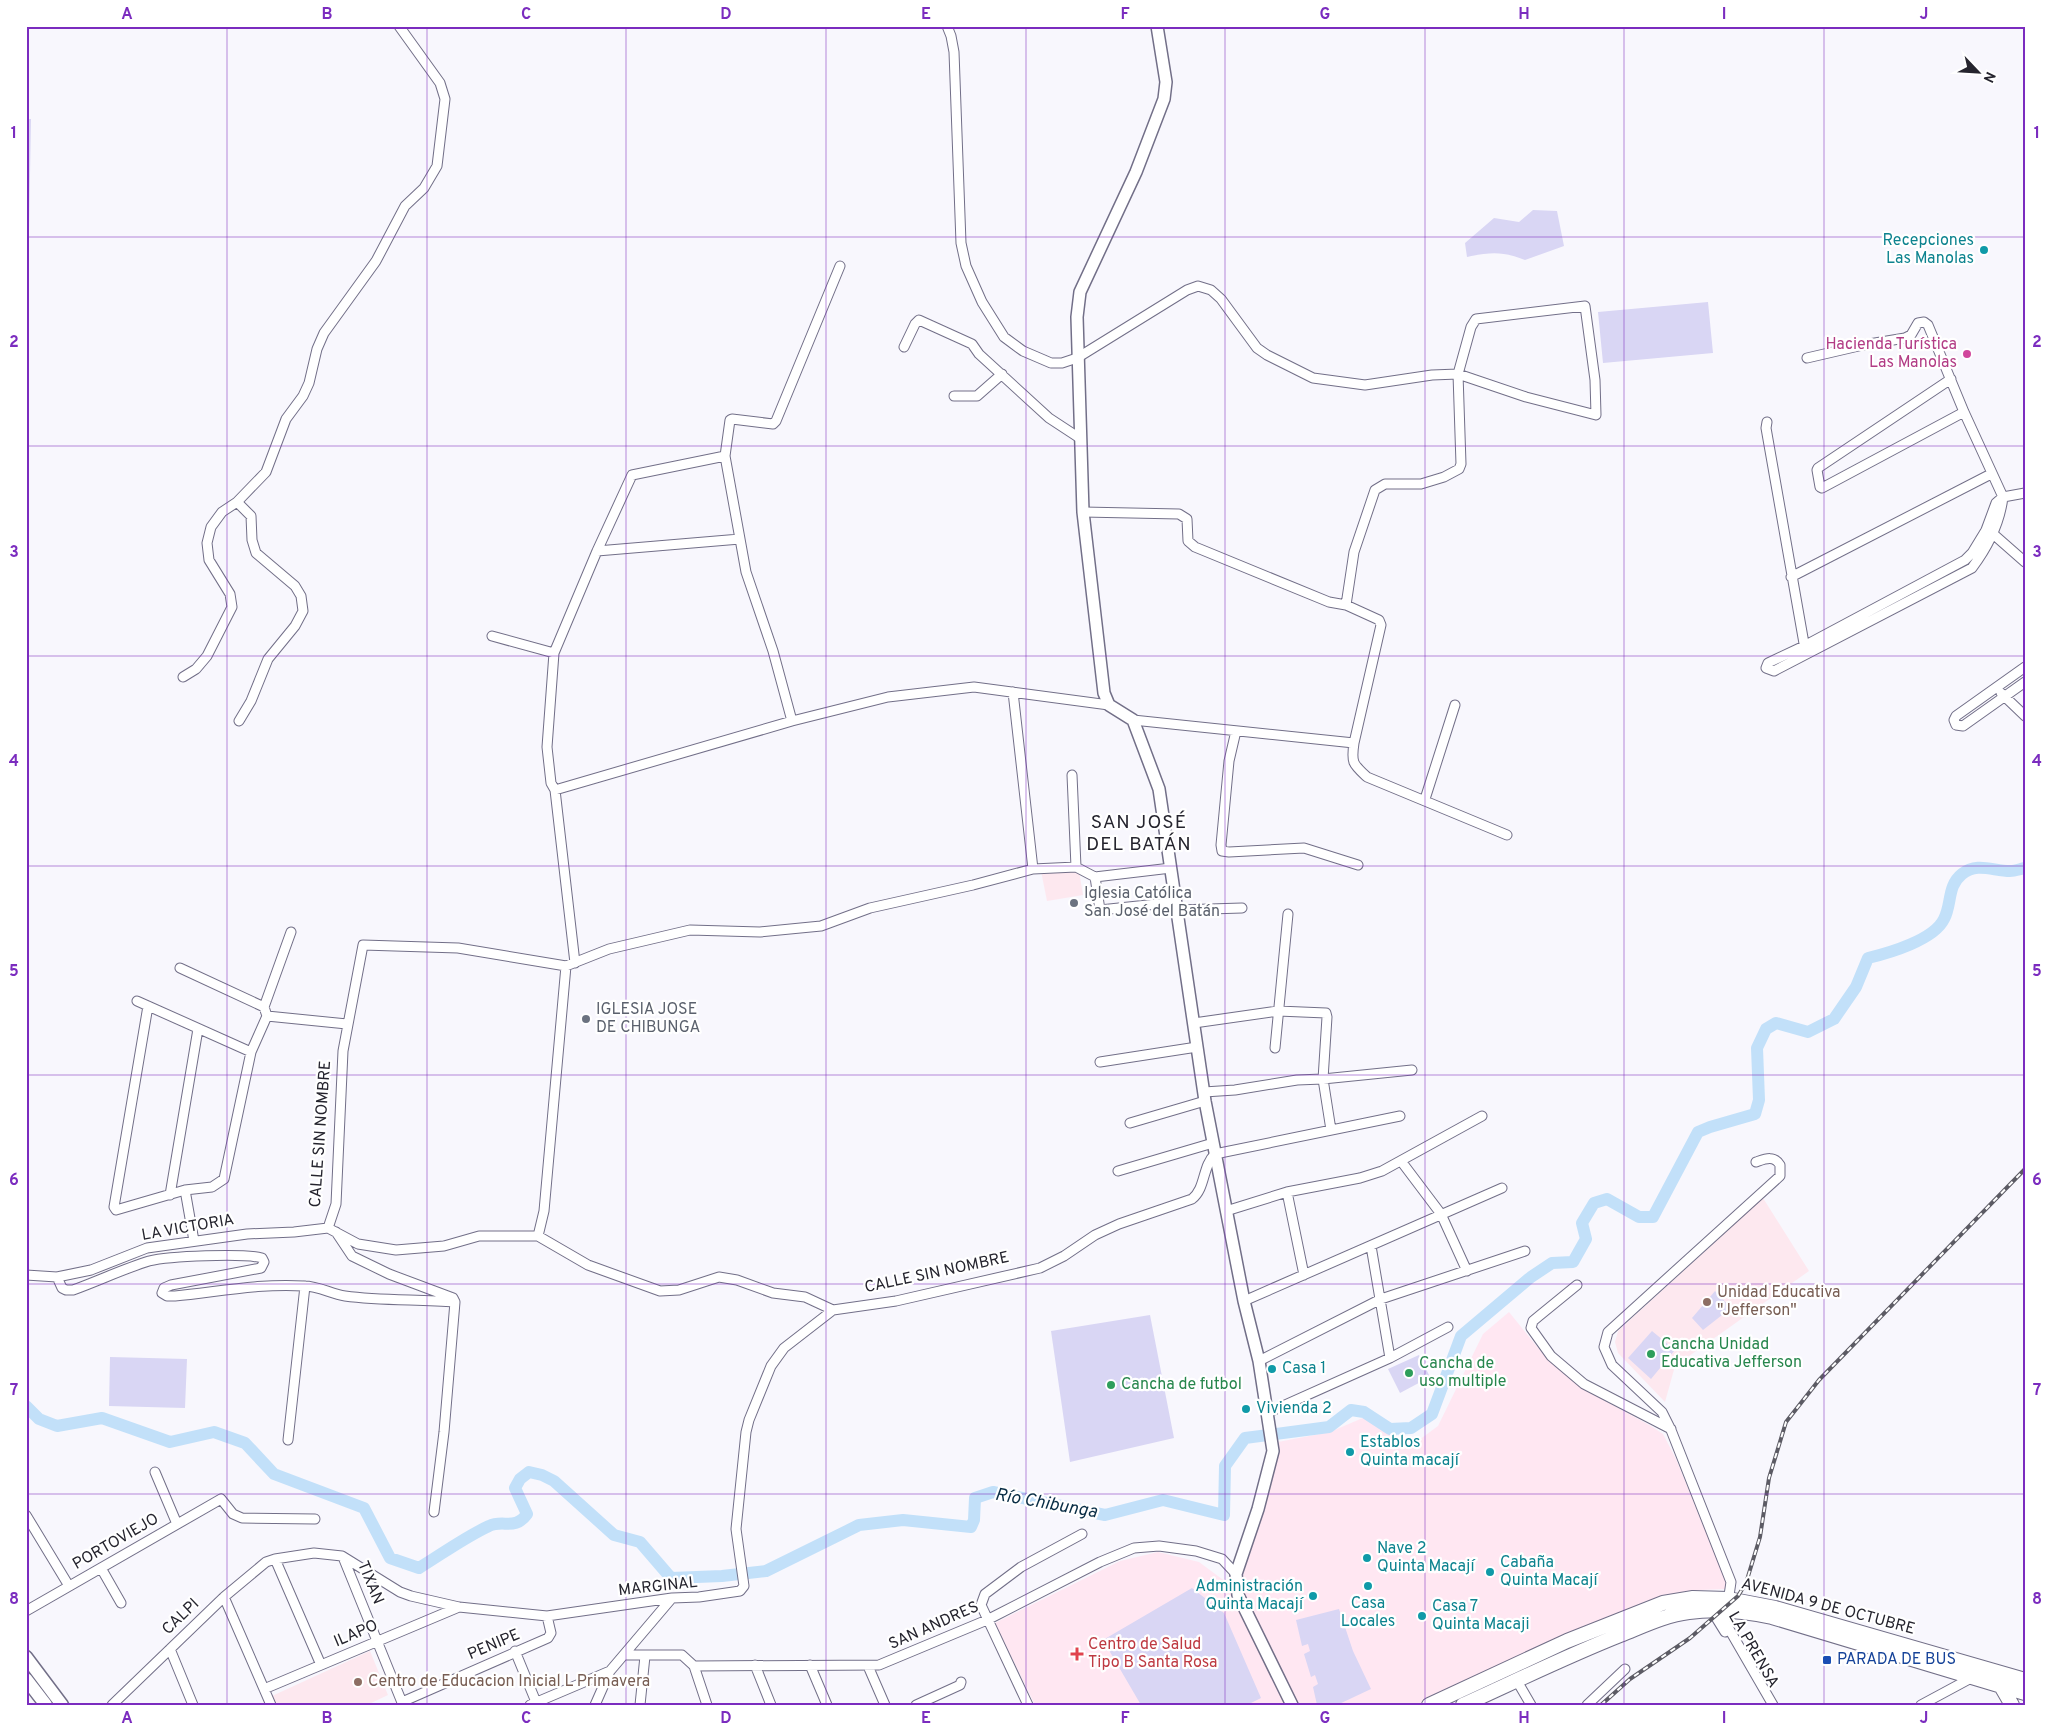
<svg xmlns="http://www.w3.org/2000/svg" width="2051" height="1731" font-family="Overpass,sans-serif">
<rect width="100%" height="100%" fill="#f8f7fd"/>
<path fill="#ffe7f2" d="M1509,1312L1547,1359L1583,1389L1651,1426L1663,1434L1676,1459L1726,1582L1725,1589L1700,1590L1646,1601L1416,1705H1297L1243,1596V1576L1263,1507L1278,1442L1330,1432L1365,1417L1407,1442L1419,1440L1438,1426L1483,1334Z
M1158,1552L1199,1562L1226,1582L1287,1705H1035L995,1623L1120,1561Z"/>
<path fill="#fde8ef" d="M1041,871H1079L1083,895L1047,901Z
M1763,1198L1809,1271L1675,1366L1665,1402L1618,1353L1615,1342L1618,1331Z
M370,1651L388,1695L367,1705H276L272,1696Z"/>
<path fill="#d9d6f4" d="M26,119H31L29,231H26Z
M1533,210L1557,211L1564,246L1525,260C1503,251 1490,252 1467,257L1465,243L1494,218L1519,222Z
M1708,302L1713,353L1603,363L1598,312Z
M1715,1291L1731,1308L1703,1330L1692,1318Z
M1150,1315L1174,1438L1070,1462L1051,1331Z
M1652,1331L1675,1350L1651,1379L1628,1358Z
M1419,1355L1430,1377L1400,1393L1388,1369Z
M110,1357L187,1359L185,1408L109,1406Z
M1192,1588L1224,1613L1261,1698L1247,1705H1141L1103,1640Z
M1339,1609L1353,1651L1371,1689L1337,1705H1317L1313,1687L1318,1684L1315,1675L1311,1677L1304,1654L1310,1651L1308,1644L1302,1646L1296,1620Z"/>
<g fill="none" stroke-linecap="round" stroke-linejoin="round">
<path stroke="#c2e0f9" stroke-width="12" d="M26,1406L39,1419L57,1426L102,1418L170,1442L214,1432L245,1443L274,1474L364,1508L390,1558L419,1568C442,1554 465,1537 489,1526C503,1519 515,1531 527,1514L515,1488L520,1479L529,1472L542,1475L554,1481L614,1535L640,1542L671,1578L722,1576L766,1571L859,1525L903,1520L971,1527L974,1520L975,1498L993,1492L1105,1515L1163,1500L1224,1515L1225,1466L1245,1438L1329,1427L1351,1410L1364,1412L1390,1429L1411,1428L1432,1414L1461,1336L1531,1277L1552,1263L1573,1262L1586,1239L1582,1223L1594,1203L1607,1199L1639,1217H1653L1698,1132L1710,1127L1755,1114L1759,1100L1757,1048L1766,1029L1776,1023L1808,1032L1834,1019L1856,987L1868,958C1889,953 1934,940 1944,919C1952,904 1947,886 1962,874C1977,862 1993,871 2010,871C2015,871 2020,869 2025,868"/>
<defs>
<path id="minor" d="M947,26L951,36L954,52L961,243L966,266L982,302L1004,337L1023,351L1051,363H1062L1077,358L1187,290L1198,286L1211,290L1221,299L1257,348L1267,355L1313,378L1365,385L1432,375L1458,374L1471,327L1476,319L1585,306L1595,380L1596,415L1526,397L1458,374L1461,464L1459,469L1444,477L1421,484H1385L1375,490L1354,552L1346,605L1329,602L1195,547L1188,541L1187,519L1179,514L1083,512
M904,347L915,324L919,320L972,344L979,354L1049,418L1081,439
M1807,358L1863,345L1905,338L1911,335L1918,323L1924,322L1928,325L1964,412L2003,497
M1951,379L1818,468L1817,470L1820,487L1822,488L1964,412
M954,396H977L1002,374
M1767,422L1766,428L1805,649
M2003,497C2000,522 1987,548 1972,568L1774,671L1766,668L1768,663L1804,646L1965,560L1972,553L1986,530L1996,503L2003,497L2025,493
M237,502L251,516L252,540L256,553L295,586L301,596L303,611L295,626L268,659L251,701L239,721
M1992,533L2025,562
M597,551L740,539
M1791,577L1991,474
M1346,605L1379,620L1381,625L1354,743C1351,763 1353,764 1367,777L1507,835
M492,636L554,653
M2025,667L1956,716L1954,720L1956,725L1963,726L2025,682
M183,677L196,669L207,656L232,607L230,594L209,560L207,543L211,527L222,512L237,502L266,472L286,419L303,396L309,383L317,349L324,333L376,261L405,206L424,188L437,166L445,99L440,83L399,26
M1013,692L1033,869
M2001,693L2025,716
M1133,720L1354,743
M792,721L773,651L746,572L725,456L730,420L732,419L773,424L776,421L840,266
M1236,731L1229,761L1221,845L1222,851L1229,852L1304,848L1358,865
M1072,775L1076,867
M555,790L792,721L888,697L974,687L1109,705
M1425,799L1455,705
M1095,877L1100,910L1176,902
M1177,910L1242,908
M575,963L555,790L551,783L547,747L554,653L597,551L632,475L725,456
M180,968L264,1007L267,1016L347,1024
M137,1001L251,1052
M148,1006L114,1207L116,1210L185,1190L212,1187L224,1179L251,1052L267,1016
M264,1007L291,932
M1194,1023L1278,1011L1326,1013L1327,1017L1323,1079L1331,1130
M1275,1048L1288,914
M1100,1062L1197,1047
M1204,1092L1235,1090L1297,1080L1323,1079L1412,1070
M1130,1123L1205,1101
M1401,1161L1441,1214L1467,1271
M1756,1162C1765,1159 1774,1155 1780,1165V1176L1608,1332L1604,1347L1612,1365L1662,1412L1671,1430L1731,1582L1725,1622L1773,1705
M1118,1171L1213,1143
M185,1190L194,1241
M1287,1192L1304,1275
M170,1195L198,1029
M1226,1211L1287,1192L1360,1178L1382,1171L1482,1116
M328,1228L358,1244L396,1250L444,1246L479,1236H538L588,1265L660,1291L679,1290L719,1277L737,1280L773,1293L805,1297L833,1310L896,1301L1040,1268L1064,1256L1095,1235L1119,1224L1192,1199C1206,1188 1202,1166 1215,1154L1400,1116
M328,1228L336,1204L343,1051L363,945L458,948L566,966L609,949L690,930L760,932L821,926L870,908L973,885L1033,869L1076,867L1095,877L1171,868
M336,1232L352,1256L389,1274L453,1298L455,1302L444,1432L434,1512
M538,1236L544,1211L566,966
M1371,1246L1390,1358
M26,1275L57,1277L91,1270L147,1248L247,1234L294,1232L328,1228
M57,1277L62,1288L66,1290H73C98,1281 123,1269 149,1261C169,1256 243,1253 262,1258L264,1262L261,1268L171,1285L164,1288L162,1293L167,1296H175C217,1292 261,1283 304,1286C319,1286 331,1294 345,1296C381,1301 419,1299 455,1302
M1577,1285L1539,1316L1533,1321L1531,1328L1551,1356L1584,1384L1671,1429
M1244,1301L1502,1188
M1259,1361L1381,1299L1525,1251
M1267,1413L1390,1358L1448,1327
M288,1440L305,1286
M155,1472L177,1524
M26,1515L69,1586
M343,1557L403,1705
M275,1559L321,1665
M101,1568L121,1603
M224,1597L271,1705
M26,1611L221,1499L233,1514L242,1518L315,1519
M1712,1611L1725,1632
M170,1649L193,1705
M515,1651L536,1702
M624,1655H682L694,1666L879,1665L987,1620L1100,1562L1134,1548L1159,1546L1196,1551L1222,1559L1236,1574
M755,1665L771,1705
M810,1665L827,1705
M694,1666L707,1705
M868,1666L885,1705
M1517,1681L1531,1705
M264,1689L459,1607
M402,1702L548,1638L551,1633L547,1616
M112,1705L224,1597L266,1562L275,1559L314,1553L342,1556L400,1592L411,1596L459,1607L547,1616L672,1598L699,1597L740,1591L744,1586L736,1529L746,1432L749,1420L771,1366L784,1348L833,1310
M530,1705L610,1671
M595,1705L610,1671L672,1598
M640,1705L645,1656
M916,1705L960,1685L961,1682
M1028,1705L981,1605L985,1594L1021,1567L1082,1534
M1587,1705L1625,1669
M1921,1705L1973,1677"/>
<path id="tertiary" d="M1157,26L1166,82L1164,99L1136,172L1080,292L1077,317L1083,512L1104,693L1109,705L1133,720L1159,789L1205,1101L1244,1301L1259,1361L1273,1451L1258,1509L1236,1574L1238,1595L1292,1705"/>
<path id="secondary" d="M26,1657L62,1705
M26,1679L46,1705"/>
<path id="primary" d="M2001,1686L2012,1705
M1429,1705L1567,1641L1663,1603L1693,1598L1728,1599L1775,1608L2025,1680
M1463,1705C1516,1681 1567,1656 1620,1635C1643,1626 1665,1615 1689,1612C1717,1608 1745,1611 1772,1617L2025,1693"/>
</defs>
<use href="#minor" stroke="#726f88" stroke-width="11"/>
<use href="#tertiary" stroke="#726f88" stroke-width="14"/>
<use href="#secondary" stroke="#726f88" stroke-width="15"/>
<use href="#primary" stroke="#726f88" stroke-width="16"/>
<use href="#minor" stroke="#fff" stroke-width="9"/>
<use href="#tertiary" stroke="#fff" stroke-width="11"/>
<use href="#secondary" stroke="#fff" stroke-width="12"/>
<use href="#primary" stroke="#fff" stroke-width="14"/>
<defs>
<path id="rail" d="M1601,1705L1630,1679L1690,1638L1738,1596L1746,1583L1760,1537L1769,1478L1786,1422L1819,1380L2025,1169"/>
</defs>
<use href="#rail" stroke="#5c5b64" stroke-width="4"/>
<use href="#rail" stroke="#fff" stroke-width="2" stroke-dasharray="5.5" stroke-linecap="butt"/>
</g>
<path fill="none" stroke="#7b2cbf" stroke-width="1" stroke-opacity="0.55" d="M227,26V1705M427,26V1705M626,26V1705M826,26V1705M1026,26V1705M1225,26V1705M1425,26V1705M1624,26V1705M1824,26V1705M26,237H2025M26,446H2025M26,656H2025M26,866H2025M26,1075H2025M26,1284H2025M26,1494H2025"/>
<g fill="#0f9aa8" stroke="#fff" stroke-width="2">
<circle cx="1984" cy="250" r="5"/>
<circle cx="1272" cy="1369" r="5"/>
<circle cx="1246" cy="1409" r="5"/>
<circle cx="1350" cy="1452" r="5"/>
<circle cx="1367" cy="1558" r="5"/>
<circle cx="1490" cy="1572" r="5"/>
<circle cx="1368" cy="1586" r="5"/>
<circle cx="1313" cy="1596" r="5"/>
<circle cx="1422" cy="1616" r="5"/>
</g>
<circle fill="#d1479c" stroke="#fff" stroke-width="2" cx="1967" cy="354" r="5"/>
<g fill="#6b7280" stroke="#fff" stroke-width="2">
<circle cx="1074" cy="903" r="5"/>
<circle cx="586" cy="1019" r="5"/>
</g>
<g fill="#8d6e63" stroke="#fff" stroke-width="2">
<circle cx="1707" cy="1302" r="5"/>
<circle cx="358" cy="1682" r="5"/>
</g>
<g fill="#2e9e5b" stroke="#fff" stroke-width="2">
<circle cx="1651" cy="1354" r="5"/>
<circle cx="1409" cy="1373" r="5"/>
<circle cx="1111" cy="1385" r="5"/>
</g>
<path fill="#e0444e" stroke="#fff" stroke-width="2" d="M1074.5 1646.5h5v5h5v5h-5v5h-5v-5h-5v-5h5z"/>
<rect fill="#1a4fb4" stroke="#fff" stroke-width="2" x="1822" y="1655" width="10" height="10" rx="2.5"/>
<g text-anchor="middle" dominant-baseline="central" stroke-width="4.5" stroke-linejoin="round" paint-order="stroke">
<g font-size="16" fill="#0d838f" stroke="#fff" text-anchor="start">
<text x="1974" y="241" text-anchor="end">Recepciones<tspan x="1974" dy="18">Las Manolas</tspan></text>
<text x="1282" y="1369">Casa 1</text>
<text x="1256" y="1409">Vivienda 2</text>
<text x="1360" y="1443">Establos<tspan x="1360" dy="18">Quinta macají</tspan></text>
<text x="1377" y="1549">Nave 2<tspan x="1377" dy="18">Quinta Macají</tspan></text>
<text x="1500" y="1563">Cabaña<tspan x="1500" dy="18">Quinta Macají</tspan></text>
<text x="1303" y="1587" text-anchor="end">Administración<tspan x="1303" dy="18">Quinta Macají</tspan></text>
<text x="1368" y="1604" text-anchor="middle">Casa<tspan x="1368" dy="18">Locales</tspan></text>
<text x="1432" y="1607">Casa 7<tspan x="1432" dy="18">Quinta Macaji</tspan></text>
</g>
<g font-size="16" fill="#b23c85" stroke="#fff" text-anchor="end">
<text x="1957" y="345">Hacienda Turística<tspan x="1957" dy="18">Las Manolas</tspan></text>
</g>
<g font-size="16" fill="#5b616d" stroke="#fff" text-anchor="start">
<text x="1084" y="894">Iglesia Católica<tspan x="1084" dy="18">San José del Batán</tspan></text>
<text x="596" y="1010">IGLESIA JOSE<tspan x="596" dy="18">DE CHIBUNGA</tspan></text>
</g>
<g font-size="16" fill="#25242e" stroke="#fff">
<text transform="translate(321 1134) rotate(-86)">CALLE SIN NOMBRE</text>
<text transform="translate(188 1228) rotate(-10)">LA VICTORIA</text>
<text transform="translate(937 1273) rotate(-12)">CALLE SIN NOMBRE</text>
<text transform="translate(116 1542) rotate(-30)">PORTOVIEJO</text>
<text transform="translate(370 1583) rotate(68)">TIXAN</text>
<text transform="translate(658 1587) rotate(-6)">MARGINAL</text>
<text transform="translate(1828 1607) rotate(15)">AVENIDA 9 DE OCTUBRE</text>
<text transform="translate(181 1617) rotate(-44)">CALPI</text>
<text transform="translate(934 1626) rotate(-24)">SAN ANDRES</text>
<text transform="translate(356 1634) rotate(-23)">ILAPO</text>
<text transform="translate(494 1645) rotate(-23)">PENIPE</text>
<text transform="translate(1753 1650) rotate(60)">LA PRENSA</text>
</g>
<g font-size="16" fill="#785e54" stroke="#fff" text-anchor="start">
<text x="1717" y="1293">Unidad Educativa<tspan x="1717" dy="18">"Jefferson"</tspan></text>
<text x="368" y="1682">Centro de Educacion Inicial L Primavera</text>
</g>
<g font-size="16" fill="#27864d" stroke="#fff" text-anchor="start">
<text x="1661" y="1345">Cancha Unidad<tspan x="1661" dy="18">Educativa Jefferson</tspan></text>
<text x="1419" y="1364">Cancha de<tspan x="1419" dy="18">uso multiple</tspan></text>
<text x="1121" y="1385">Cancha de futbol</text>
</g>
<g font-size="16" fill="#be3a42" stroke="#fff" text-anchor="start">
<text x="1088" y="1645">Centro de Salud<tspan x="1088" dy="18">Tipo B Santa Rosa</tspan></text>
</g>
<g font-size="16" fill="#164399" stroke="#fff" text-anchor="start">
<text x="1837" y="1660">PARADA DE BUS</text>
</g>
<g font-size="18" font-style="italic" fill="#092d45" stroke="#fff">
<text transform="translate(1046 1504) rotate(10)">Río Chibunga</text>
</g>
<g font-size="19" letter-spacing="1" fill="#25242e" stroke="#fff">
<text x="1139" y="823">SAN JOSÉ<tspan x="1139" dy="22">DEL BATÁN</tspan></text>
</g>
</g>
<rect width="2051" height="1731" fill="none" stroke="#ffffff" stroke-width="55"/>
<g transform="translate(1978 72) rotate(115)" stroke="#ffffff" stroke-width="4" paint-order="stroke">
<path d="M0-4L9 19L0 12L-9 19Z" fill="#25242e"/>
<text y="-8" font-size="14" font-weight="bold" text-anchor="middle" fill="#25242e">N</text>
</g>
<rect x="28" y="28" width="1996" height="1676" fill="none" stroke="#7b2cbf" stroke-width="2"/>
<g font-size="16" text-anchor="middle" font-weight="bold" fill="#7b2cbf">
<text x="127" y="19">A</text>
<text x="327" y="19">B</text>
<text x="526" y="19">C</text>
<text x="726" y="19">D</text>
<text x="926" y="19">E</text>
<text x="1125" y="19">F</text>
<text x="1325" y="19">G</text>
<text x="1524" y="19">H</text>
<text x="1724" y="19">I</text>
<text x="1924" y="19">J</text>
<text x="14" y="138">1</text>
<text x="2037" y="138">1</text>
<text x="14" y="347">2</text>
<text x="2037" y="347">2</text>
<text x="14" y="557">3</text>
<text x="2037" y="557">3</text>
<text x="14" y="766">4</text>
<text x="2037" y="766">4</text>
<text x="14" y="976">5</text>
<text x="2037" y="976">5</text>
<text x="14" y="1185">6</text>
<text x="2037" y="1185">6</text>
<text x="14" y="1395">7</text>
<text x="2037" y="1395">7</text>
<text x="14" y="1604">8</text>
<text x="2037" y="1604">8</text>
<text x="127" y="1723">A</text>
<text x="327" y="1723">B</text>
<text x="526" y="1723">C</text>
<text x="726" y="1723">D</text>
<text x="926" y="1723">E</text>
<text x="1125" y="1723">F</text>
<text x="1325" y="1723">G</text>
<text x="1524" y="1723">H</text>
<text x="1724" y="1723">I</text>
<text x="1924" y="1723">J</text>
</g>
</svg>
